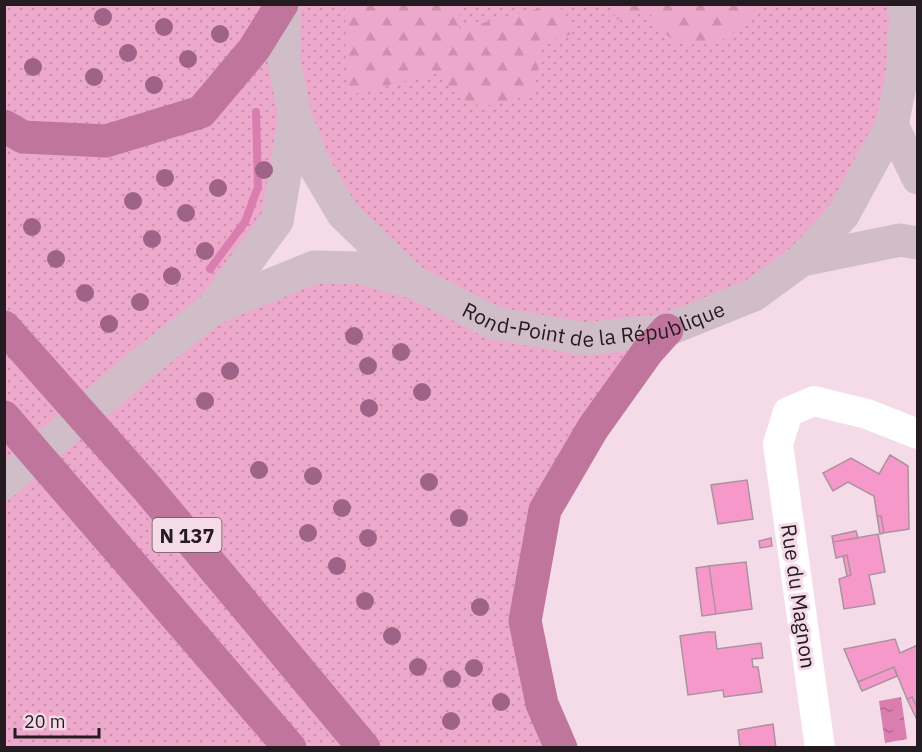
<svg xmlns="http://www.w3.org/2000/svg" width="922" height="752" font-family="'IBM Plex Sans',sans-serif">
<defs>
<pattern id="grass-dots" width="8" height="8" patternUnits="userSpaceOnUse" patternTransform="scale(1.5)"><rect width="8" height="8" fill="#eda9cb"/><path d="M2 2h.1M6 6h.1" fill="none" stroke="#cb91ae" stroke-width="1.8" stroke-linecap="round"/></pattern>
<pattern id="forest-firs" width="22" height="20" patternUnits="userSpaceOnUse" patternTransform="scale(1.5)"><rect width="22" height="20" fill="#eda9cb"/><path d="M5 1l3.5 6h-7zM16 11l3.5 6h-7z" fill="#cb91ae"/></pattern>
<pattern id="water-ripples" width="26" height="14" patternUnits="userSpaceOnUse" patternTransform="scale(1.5)"><rect width="26" height="14" fill="#da7eaf"/><path d="M2 4q2-2 4 0t4 0M15 11q2-2 4 0t4 0" fill="none" stroke="#b1668e"/></pattern>
</defs>
<rect width="100%" height="100%" fill="#f5dbe7"/>
<path fill="url(#grass-dots)" fill-rule="evenodd" d="M4,5H903L902,76L802,260L667,330L545,510L525,621L561,747H5ZM295,118L343,214L410,281L314,267L213,308L277,221Z"/>
<path fill="url(#forest-firs)" d="M345,4L460,5L459,29L553,5H559L572,34L539,45L538,68L531,92C488,112 467,113 438,73L349,95L346,64Z
M614,5V4L757,5C742,28 729,43 699,44C693,44 685,45 680,43C665,38 657,22 648,11L615,20Z"/>
<path fill="url(#water-ripples)" d="M901,697L907,739L885,743L879,701Z"/>
<g fill="none" stroke-linecap="round" stroke-linejoin="round">
<path stroke="#da7eaf" stroke-width="8" d="M210,269L245,222L258,187L256,112"/>
</g>
<path fill="#f798ca" stroke="#aa939e" stroke-width="1.5" d="M890,455L908,466L909,529L884,533L881,516H877L874,496L848,482L833,491L823,473L851,458L879,474Z
M747,480L753,519L718,524L711,485Z
M877,516H881L884,533L880,534Z
M856,531L858,538L833,542L832,536Z
M878,534L885,572L869,575L875,604L844,609L839,579L851,575L847,555L836,558L833,542Z
M771,538L772,546L760,548L759,541Z
M847,555L851,575L847,576L843,556Z
M746,562L752,609L716,614L709,566Z
M709,566L716,614L702,616L696,568Z
M707,632H715L717,649L761,643L763,658L752,659L753,667H758L762,692L724,697L723,690L688,695L680,636Z
M895,639L900,653L918,645V710L912,697L907,699L894,667L858,682L844,649Z
M894,667L897,676L862,691L858,682Z
M912,697L918,710V722L907,699Z
M773,724L776,748H740L738,730Z"/>
<g fill="none" stroke-linecap="round" stroke-linejoin="round">
<path stroke="#fff" stroke-width="30" d="M820,748L778,444L788,412L814,401L867,414L918,434"/>
<g stroke="#d1bdc7" stroke-width="33">
<path id="s1" d="M284,4V60L295,116L315,167L343,214L412,281L494,323L585,339L667,330L754,295L802,260L843,215L892,125L902,76L906,19L904,4"/>
<path d="M892,125L918,178"/>
<path d="M802,260L900,240L918,243"/>
<path d="M212,309L314,267L362,268L409,281"/>
<path d="M4,483L141,365L212,309L277,221L295,116"/>
</g>
<path stroke="#bf759c" stroke-width="33" d="M4,126L23,137L106,141L201,112L254,49L282,4
M4,327L147,488L364,748
M4,417L290,748
M561,748L542,704L525,621L545,510L593,428L648,351L667,330"/>
</g>
<g fill="#9e6387">
<circle cx="103" cy="17" r="9"/>
<circle cx="164" cy="27" r="9"/>
<circle cx="220" cy="34" r="9"/>
<circle cx="128" cy="53" r="9"/>
<circle cx="188" cy="59" r="9"/>
<circle cx="33" cy="67" r="9"/>
<circle cx="94" cy="77" r="9"/>
<circle cx="154" cy="85" r="9"/>
<circle cx="264" cy="170" r="9"/>
<circle cx="165" cy="178" r="9"/>
<circle cx="218" cy="188" r="9"/>
<circle cx="133" cy="201" r="9"/>
<circle cx="186" cy="213" r="9"/>
<circle cx="32" cy="227" r="9"/>
<circle cx="152" cy="239" r="9"/>
<circle cx="205" cy="251" r="9"/>
<circle cx="56" cy="259" r="9"/>
<circle cx="172" cy="276" r="9"/>
<circle cx="85" cy="293" r="9"/>
<circle cx="140" cy="302" r="9"/>
<circle cx="109" cy="324" r="9"/>
<circle cx="354" cy="336" r="9"/>
<circle cx="401" cy="352" r="9"/>
<circle cx="368" cy="366" r="9"/>
<circle cx="230" cy="371" r="9"/>
<circle cx="422" cy="392" r="9"/>
<circle cx="205" cy="401" r="9"/>
<circle cx="369" cy="408" r="9"/>
<circle cx="259" cy="470" r="9"/>
<circle cx="313" cy="476" r="9"/>
<circle cx="429" cy="482" r="9"/>
<circle cx="342" cy="508" r="9"/>
<circle cx="459" cy="518" r="9"/>
<circle cx="308" cy="533" r="9"/>
<circle cx="368" cy="538" r="9"/>
<circle cx="337" cy="566" r="9"/>
<circle cx="365" cy="601" r="9"/>
<circle cx="480" cy="607" r="9"/>
<circle cx="392" cy="636" r="9"/>
<circle cx="418" cy="667" r="9"/>
<circle cx="474" cy="668" r="9"/>
<circle cx="452" cy="679" r="9"/>
<circle cx="501" cy="702" r="9"/>
<circle cx="451" cy="721" r="9"/>
</g>
<g text-anchor="middle" dominant-baseline="central" stroke-width="6" stroke-linejoin="round" paint-order="stroke">
<rect fill="#f5dbe7" stroke="#63555c" stroke-width="1.5" x="152.5" y="518" width="69" height="34" rx="4.5"/>
<g font-size="20" font-weight="bold" fill="#241b20">
<text x="187" y="535">N 137</text>
</g>
<g font-size="21" fill="#241b20" stroke="#f5dbe7">
<text stroke="none"><textPath href="#s1" startOffset="512">Rond-Point de la République</textPath></text>
<text transform="translate(799 596) rotate(82)">Rue du Magnon</text>
</g>
</g>
<rect width="922" height="752" fill="none" stroke="#241b20" stroke-width="12"/>
<path d="M15 728v9h84v-9" fill="none" stroke="#241b20" stroke-width="3"/>
<text x="24" y="728" font-size="18" fill="#241b20" stroke="#f5dbe7" stroke-width="4.5" paint-order="stroke">20 m</text>
</svg>
